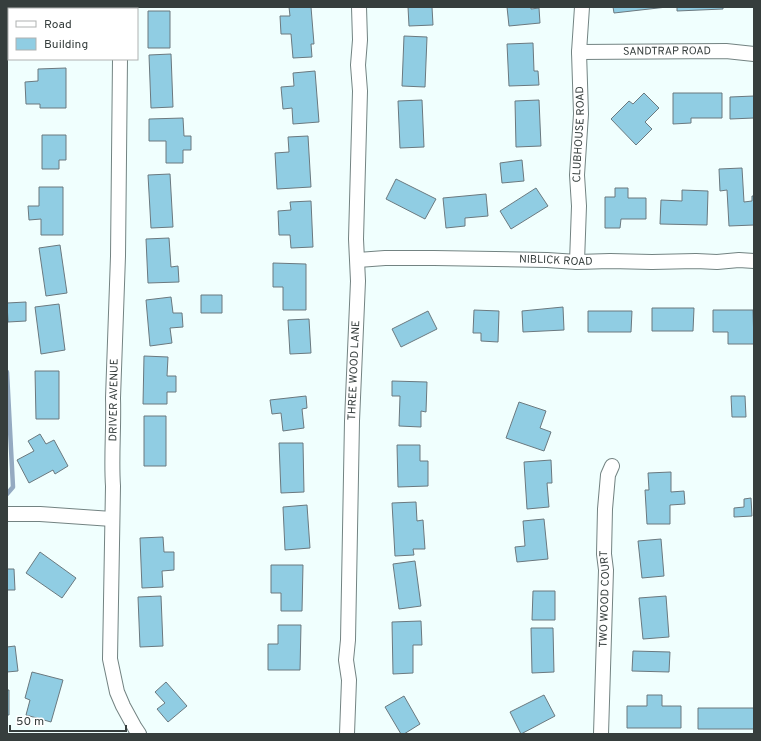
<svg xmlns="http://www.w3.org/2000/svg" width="761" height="741" font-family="Overpass,sans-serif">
<rect width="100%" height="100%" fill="#f0fffe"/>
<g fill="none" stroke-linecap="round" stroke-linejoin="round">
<path stroke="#94aac1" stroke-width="4.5" d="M7,372L13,487L7,494"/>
</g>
<path fill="#90cde3" stroke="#6b797f" d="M44,7H67V9H44Z
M289,7H311L314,44H311L312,57L293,58L291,34H281L280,16H290Z
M408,7H432L433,25L409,26Z
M507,7H531V9L539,8L540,23L509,26Z
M613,7H667L614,13Z
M677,7H723V9L677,11Z
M148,11H170V48H148Z
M404,36L427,37L425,87L402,86Z
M533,43L534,71H538L539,85L509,86L507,44Z
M171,54L173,107L151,108L149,55Z
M66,68V108H40V104H26L25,82L38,81V69Z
M315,71L319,122L293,124L292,108L283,109L281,87L294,86L293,73Z
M644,93L659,108L645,122L652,129L636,145L611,119L629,101L633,104Z
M673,93H722V118H691V123L673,124Z
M754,96V118L730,119V97Z
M422,100L424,147L400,148L398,101Z
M539,100L541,146L516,147L515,101Z
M183,118L184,136H191V150H183V163H166V141H149V119Z
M42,135H66V160H59V169H42Z
M308,136L311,187L277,189L275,153L289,152L288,137Z
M522,160L524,181L502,183L500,163Z
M742,168L744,202L752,201V196H754V225L729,226L727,190L720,191L719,169Z
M170,174L173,227L151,228L148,175Z
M396,179L436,199L425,219L386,199Z
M39,187H63V235H41V219L29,220L28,206H39Z
M536,188L548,206L511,229L500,211Z
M615,188H628V198H646V219H621L620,228H605V197H615Z
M682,190L708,191L707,225L660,224L661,200L682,201Z
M486,194L488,216L465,218V226L446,228L443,198Z
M311,201L313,247L291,248L290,235H279L278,211L291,210L290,202Z
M169,238L171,267L178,266L179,282L148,283L146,239Z
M60,245L67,293L46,296L39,248Z
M273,263L306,264V310H283V287H273Z
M201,295H222V313H201Z
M171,297L173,313H182L183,327L170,328L172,343L150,346L146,300Z
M26,302V321L8,322L7,303Z
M59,304L65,350L41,354L35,307Z
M563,307L564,330L523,332L522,311Z
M652,308H694L693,331H652Z
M474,310L499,311L498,342L481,341V333H473Z
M713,310H753L754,344H728V332H713Z
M428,311L437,329L401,347L392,329Z
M588,311H632L631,332H588Z
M309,319L311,353L290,354L288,320Z
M144,356L168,357L167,376H176V392H167V404H143Z
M35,371H59V419H36Z
M392,381L427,382L426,412L421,411V427L399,426L400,396H392Z
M306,396L307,408L302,409L304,428L283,431L281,413L272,414L270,400Z
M731,396H745L746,417H732Z
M519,402L546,411L540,428L551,432L544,451L506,438Z
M144,416H166V466H144Z
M40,434L46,444L54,440L68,466L55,474L53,470L29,483L17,460L34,451L28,441Z
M279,443H303L304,492L281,493Z
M397,445H420V461H428V486L398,487Z
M551,460L552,483H547L549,507L527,509L524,462Z
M671,472V492L684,491L685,504L670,505V524H647L645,490H649L648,473Z
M751,498L752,516L734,517V508L744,507V499Z
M416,502L417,521L423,520L425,549H413L414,555L395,556L392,503Z
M307,505L310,548L285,550L283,507Z
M544,519L548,559L517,562L515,547L525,546L523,521Z
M163,537L164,552H174V570L162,571L163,587L142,588L140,538Z
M661,539L664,576L642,578L638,541Z
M40,552L76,578L62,598L26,573Z
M415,561L421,606L399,609L393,564Z
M271,565H303L302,611H281V593H271Z
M7,569H14L15,590H7Z
M533,591H555V620H532Z
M161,596L163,646L140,647L138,597Z
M666,596L669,637L643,639L639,598Z
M421,621L422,645H413V673L393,674L392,622Z
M278,625H301L300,670H268V644H278Z
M531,628H553L554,672L532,673Z
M15,646L18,671L7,672V647Z
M633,651L670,652L669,672L632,671Z
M32,672L63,680L51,722L26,715L30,700L25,698Z
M166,682L187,706L168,722L157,709L165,703L155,692Z
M7,690H9V715H7Z
M544,695L555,716L521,734L510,712Z
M647,695H662V706H681V728H627V706H647Z
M404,696L420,724L404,734H401L385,707Z
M698,708H754V729H698Z"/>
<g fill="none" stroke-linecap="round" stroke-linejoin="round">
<defs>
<g id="minor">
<path d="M120,7V9"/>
<path id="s1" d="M579,52L726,51L754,54"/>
<path d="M120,59L118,256L113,398C114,428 111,457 113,486L110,659L117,692L123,706L135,728L139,734"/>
<path id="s2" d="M358,260L385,258H434L547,260L577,262L610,261L652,262L696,261L717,262L739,260L754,261"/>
<path id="s3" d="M577,262L579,206L577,175L581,114L579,52L582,7"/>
<path d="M7,514H40L112,519"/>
<path id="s4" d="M347,734L349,680L346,660L348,640L352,421L358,281L356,239L360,91L358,65L360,40L359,7"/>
<path id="s5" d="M601,734L606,570L604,554L605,509L608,475L612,466"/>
</g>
</defs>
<use href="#minor" stroke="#738382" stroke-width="16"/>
<use href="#minor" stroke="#fff" stroke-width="14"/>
</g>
<g text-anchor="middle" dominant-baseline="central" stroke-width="4" stroke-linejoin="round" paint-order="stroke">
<g font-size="11" fill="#363e3d" stroke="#fff">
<text stroke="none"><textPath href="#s1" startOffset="88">SANDTRAP ROAD</textPath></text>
<text stroke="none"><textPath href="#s3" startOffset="128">CLUBHOUSE ROAD</textPath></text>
<text stroke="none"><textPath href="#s2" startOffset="198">NIBLICK ROAD</textPath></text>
<text stroke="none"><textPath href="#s4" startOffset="364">THREE WOOD LANE</textPath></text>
<text transform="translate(114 400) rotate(-89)">DRIVER AVENUE</text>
<text stroke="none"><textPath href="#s5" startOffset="135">TWO WOOD COURT</textPath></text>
</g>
</g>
<rect width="761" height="741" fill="none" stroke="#363e3d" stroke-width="16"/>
<rect x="8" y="8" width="130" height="52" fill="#ffffff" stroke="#afb2b1"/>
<rect x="16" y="21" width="20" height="6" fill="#ffffff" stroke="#afb2b1"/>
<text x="44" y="28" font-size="12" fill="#363e3d">Road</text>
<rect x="16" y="38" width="20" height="12" fill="#90cde3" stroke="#afb2b1"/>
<text x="44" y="48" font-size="12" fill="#363e3d">Building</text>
<path d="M10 725v6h116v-6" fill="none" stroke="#363e3d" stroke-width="2"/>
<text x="16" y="725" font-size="12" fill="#363e3d" stroke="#ffffff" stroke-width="3" paint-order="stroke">50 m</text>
</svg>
